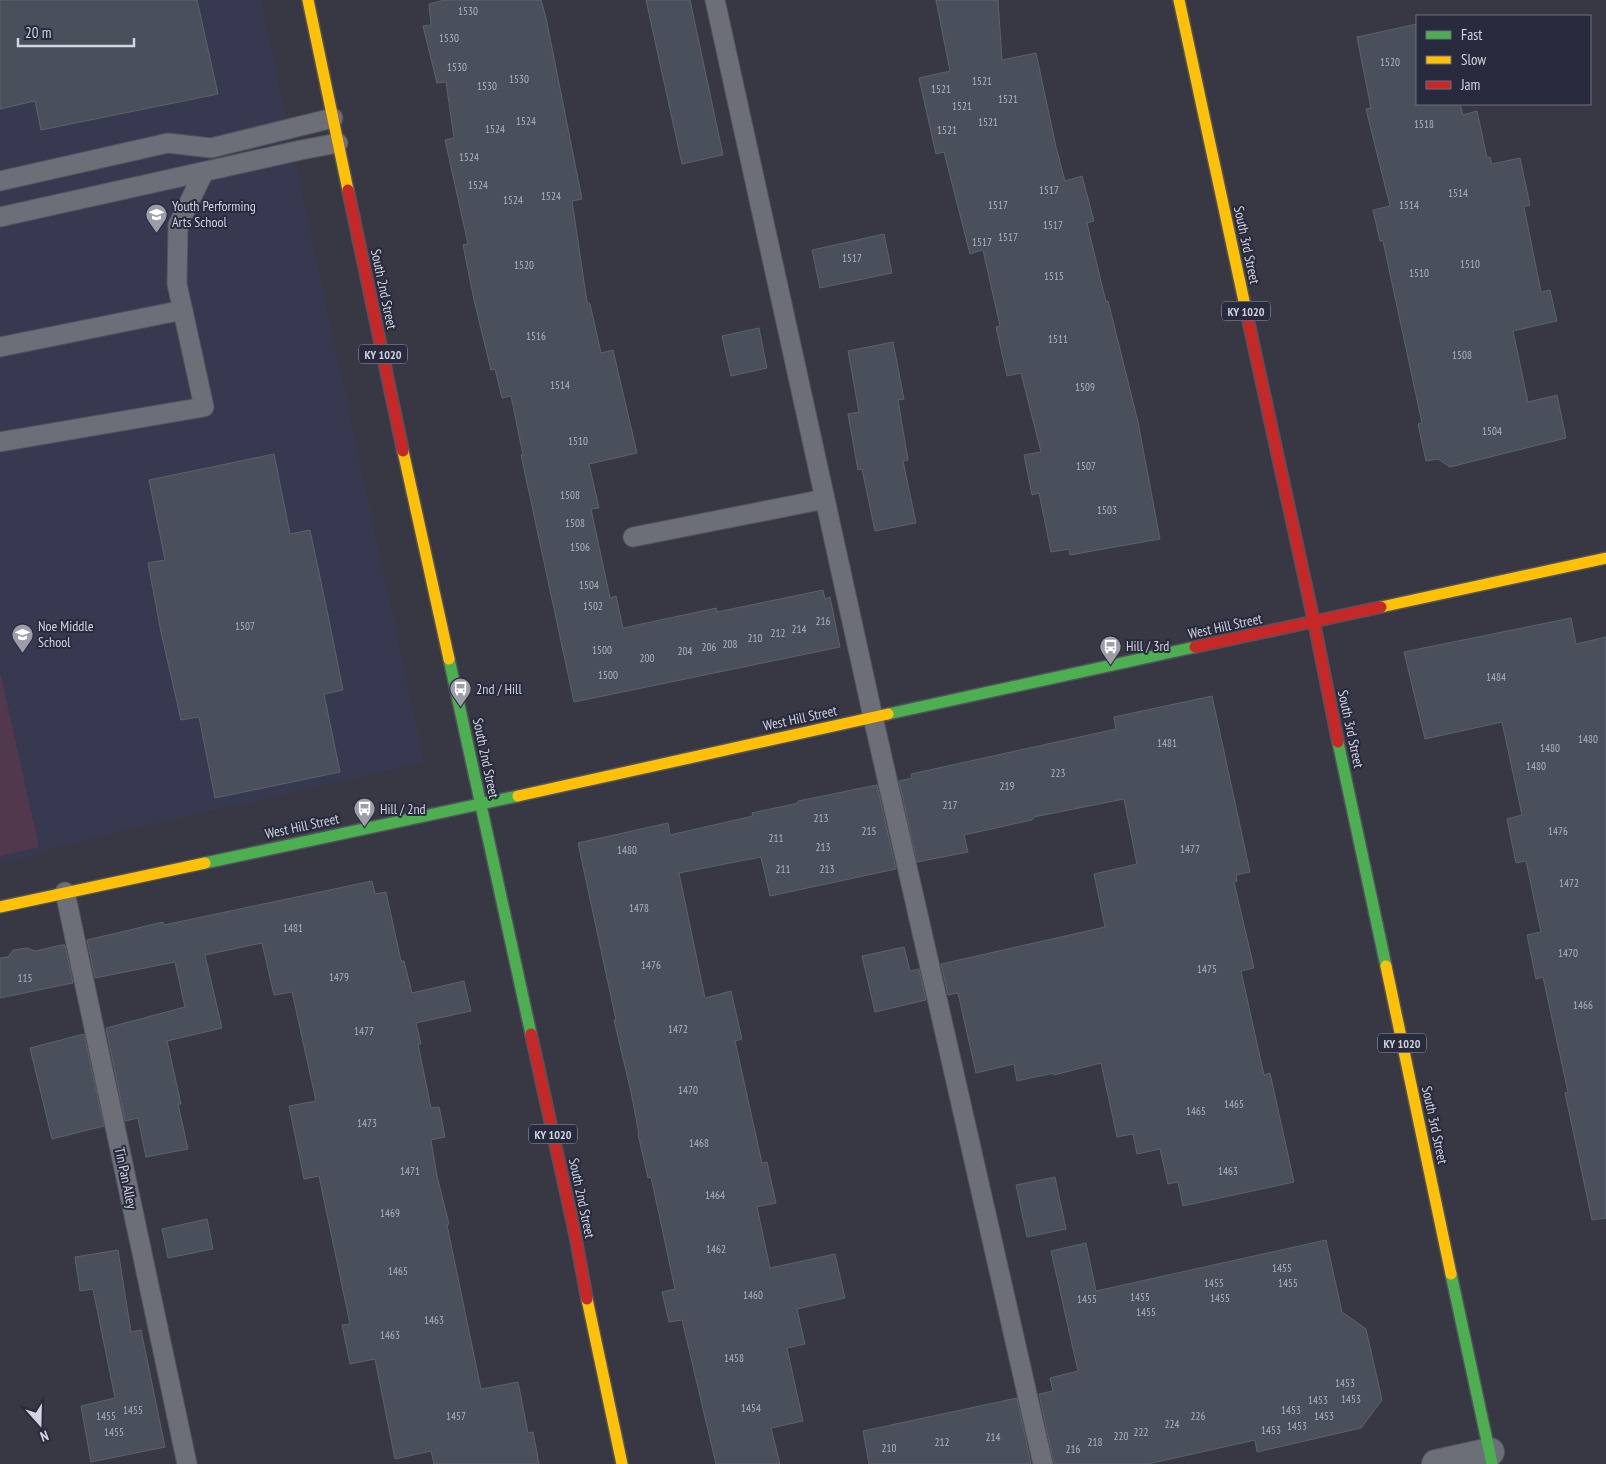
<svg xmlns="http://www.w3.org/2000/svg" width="1606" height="1464" font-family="'PT Sans Narrow',sans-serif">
<rect width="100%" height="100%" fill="#373843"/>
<path fill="#373951" d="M0,0H261L424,762L83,840L48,849L38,854L0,862Z"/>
<path fill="#52384d" d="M0,671L39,847L0,856Z"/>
<path fill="#49505c" stroke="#5e616a" d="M0,0H197L218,94L41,130L35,101L0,109Z
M445,0H541L546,18L582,199L572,201L587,302L590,304L601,353L613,350L637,453L589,464L599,508L591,509L610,598L616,596L623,628L716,608L717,612L823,590L825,599L830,597L840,647L574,702L521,455H523L511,396L502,398L495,369L491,370L474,300L463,245L468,244L445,140L454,138L446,82L437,83L423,26L431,25L429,4Z
M646,0H690L723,155L682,164Z
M936,0H998L1002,60L1036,53L1056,147L1065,181L1082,176L1094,221L1087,223L1106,302L1108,301L1138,422L1160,539L1070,555L1069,549L1051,552L1039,493L1032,495L1024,455L1041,452L1021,373L1007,376L996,327L1000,326L983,250L970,254L944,152L936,154L919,78L950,71Z
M1417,24V104H1460L1463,115L1477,111L1487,158L1490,157L1492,164L1520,158L1530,205L1524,207L1541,292L1550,290L1557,321L1513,331L1528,402L1557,395L1566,438L1450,467L1438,459L1426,461L1418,424L1422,423L1383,241H1380L1373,210L1390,206L1366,109L1371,108L1357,37Z
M884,234L892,273L820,288L812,250Z
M759,328L767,368L731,376L722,336Z
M893,342L904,399L898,400L908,460L903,461L916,523L875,531L862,469L858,470L848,414L859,412L848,351Z
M274,454L290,534L310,530L329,620L343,690L324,694L340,772L215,798L199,717L181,720L161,632L148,563L165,560L149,480Z
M1571,618L1576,644L1606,637V1218L1592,1220L1565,1093L1568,1092L1543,977L1536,979L1527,935L1541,932L1526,861L1516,863L1507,819L1522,815L1502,722L1425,739L1404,652Z
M1212,696L1250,872L1236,875L1237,881L1234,882L1254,968L1241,971L1264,1075L1270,1073L1294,1182L1183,1206L1178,1182L1168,1184L1160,1149L1137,1154L1133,1134L1117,1137L1101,1063L1054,1075V1073L1017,1081L1014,1064L976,1073L958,993L948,995L941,964L1105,927L1094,874L1137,864L1124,799L1034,817L1032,820L964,835L968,852L917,862L899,781L912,778L911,774L1116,729L1114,717Z
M877,785L896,869L770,896L761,857L679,873L705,998L731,991L742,1039L735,1041L762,1163L767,1162L776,1203L757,1207L770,1268L835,1254L845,1298L797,1309L805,1344L787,1348L803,1421L771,1428L780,1464H716L682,1320L669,1322L662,1292L675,1289L651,1177L648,1178L638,1134H639L631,1092L614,1020H616L578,843L668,823L670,835L753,816L752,813L798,803V801Z
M372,881L375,894L386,892L401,961H404L412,993L464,981L471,1011L416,1023L421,1044H418L431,1108L439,1107L445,1137L431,1140L437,1176L449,1224L447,1225L481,1389L518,1382L528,1433L533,1432L539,1464H434L431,1451L395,1459L375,1359L350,1364L342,1325L350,1324L319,1176L304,1179L289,1106L316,1101L292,992L274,995L262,943L205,955L222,1028L167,1041L181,1104H178L188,1149L146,1157L138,1118L125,1121L106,1028L185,1007L175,962L95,978L87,940L163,922L164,925Z
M62,945H65L73,983L0,998V958L8,957L13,950L27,948L35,951Z
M904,947L910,971L919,969L926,1000L875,1012L862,956Z
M84,1034L104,1126L52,1139L30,1048Z
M1055,1177L1066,1229L1027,1237L1016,1185Z
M207,1219L213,1249L168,1258L162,1229Z
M1326,1240L1342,1312L1366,1329L1382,1400L1361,1428L1257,1452L1255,1440L1148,1464H1054L1039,1394L1053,1391L1050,1378L1078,1371L1051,1251L1086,1243L1096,1291Z
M118,1250L131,1332L141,1330L165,1447L91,1462L81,1406L115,1398L93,1289L80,1291L75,1257Z
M1017,1398L1031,1464H869L863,1431Z"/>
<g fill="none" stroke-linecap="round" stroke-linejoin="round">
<defs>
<path id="lane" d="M715,0L873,717L1043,1464
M0,181L168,143L211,148L333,118
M0,217L301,150L338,143
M0,347L183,310
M0,442L204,407L177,284L178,225L204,172
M633,537L825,499
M65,892L187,1464"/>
<path id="street" d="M1436,1464L1490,1452"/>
<path id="fast" d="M449,659L531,1034
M888,714L1195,647
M1338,742L1386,966
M205,863L518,796
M1451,1274L1492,1464"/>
<path id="slow" d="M308,0L348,190
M1179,0L1247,315
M403,451L449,659
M1381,607L1606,558
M518,796L888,714
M0,907L205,863
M1386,966L1451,1274
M587,1299L622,1464"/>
<path id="jam" d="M348,190L403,451
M1247,315L1314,622L1338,742
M1195,647L1381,607
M531,1034L575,1234L587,1299"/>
</defs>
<use href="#lane" stroke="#52545d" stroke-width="21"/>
<use href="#street" stroke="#52545d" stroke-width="30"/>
<use href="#fast" stroke="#52545d" stroke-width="14"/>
<use href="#slow" stroke="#52545d" stroke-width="14"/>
<use href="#jam" stroke="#52545d" stroke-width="14"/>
<use href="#lane" stroke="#6d6f78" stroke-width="19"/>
<use href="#street" stroke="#6d6f78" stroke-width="28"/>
<use href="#fast" stroke="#4caf50" stroke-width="11"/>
<use href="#slow" stroke="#ffc107" stroke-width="11"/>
<use href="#jam" stroke="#c62828" stroke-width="11"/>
</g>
<defs>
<symbol id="school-pin" viewBox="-11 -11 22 30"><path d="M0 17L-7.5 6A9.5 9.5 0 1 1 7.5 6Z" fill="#9c9da9" stroke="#282a3d"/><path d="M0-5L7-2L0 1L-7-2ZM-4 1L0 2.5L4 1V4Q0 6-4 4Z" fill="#fff"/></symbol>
<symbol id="bus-pin" viewBox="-11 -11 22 30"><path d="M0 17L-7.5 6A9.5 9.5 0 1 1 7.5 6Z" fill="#9c9da9" stroke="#282a3d"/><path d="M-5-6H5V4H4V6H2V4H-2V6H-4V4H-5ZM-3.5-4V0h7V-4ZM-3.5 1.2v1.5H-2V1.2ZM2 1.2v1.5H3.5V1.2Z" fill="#fff"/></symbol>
</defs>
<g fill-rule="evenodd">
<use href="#school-pin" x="144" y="202" width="25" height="34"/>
<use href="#school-pin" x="10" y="622" width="25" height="34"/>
<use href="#bus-pin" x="1098" y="634" width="25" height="34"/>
<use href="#bus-pin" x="448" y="676" width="25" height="34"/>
<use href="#bus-pin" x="352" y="796" width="25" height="34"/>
</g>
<g text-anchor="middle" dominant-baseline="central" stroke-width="4" stroke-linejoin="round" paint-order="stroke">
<g font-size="11" fill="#b0b3bf">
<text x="468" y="11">1530</text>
<text x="449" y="38">1530</text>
<text x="1390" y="62">1520</text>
<text x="457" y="67">1530</text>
<text x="519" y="79">1530</text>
<text x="982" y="81">1521</text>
<text x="487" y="86">1530</text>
<text x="941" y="89">1521</text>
<text x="1008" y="99">1521</text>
<text x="962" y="106">1521</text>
<text x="526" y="121">1524</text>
<text x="988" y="122">1521</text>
<text x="1424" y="124">1518</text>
<text x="495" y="129">1524</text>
<text x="947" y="130">1521</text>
<text x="469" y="157">1524</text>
<text x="478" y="185">1524</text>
<text x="1049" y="190">1517</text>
<text x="1458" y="193">1514</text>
<text x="551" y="196">1524</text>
<text x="513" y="200">1524</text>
<text x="998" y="205">1517</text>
<text x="1409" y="205">1514</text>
<text x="1053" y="225">1517</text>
<text x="1008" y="237">1517</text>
<text x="982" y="242">1517</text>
<text x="852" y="258">1517</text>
<text x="1470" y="264">1510</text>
<text x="524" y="265">1520</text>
<text x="1419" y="273">1510</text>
<text x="1054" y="276">1515</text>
<text x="536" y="336">1516</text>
<text x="1058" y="339">1511</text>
<text x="1462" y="355">1508</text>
<text x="560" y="385">1514</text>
<text x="1085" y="387">1509</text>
<text x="1492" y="431">1504</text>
<text x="578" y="441">1510</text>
<text x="1086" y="466">1507</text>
<text x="570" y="495">1508</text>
<text x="1107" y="510">1503</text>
<text x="575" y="523">1508</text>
<text x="580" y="547">1506</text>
<text x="589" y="585">1504</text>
<text x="593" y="606">1502</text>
<text x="823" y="621">216</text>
<text x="245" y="626">1507</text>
<text x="799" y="629">214</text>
<text x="778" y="633">212</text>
<text x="755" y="638">210</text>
<text x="730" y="644">208</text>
<text x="709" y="647">206</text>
<text x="602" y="650">1500</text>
<text x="685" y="651">204</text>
<text x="647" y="658">200</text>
<text x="608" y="675">1500</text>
<text x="1496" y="677">1484</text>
<text x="1588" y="739">1480</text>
<text x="1167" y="743">1481</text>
<text x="1550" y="748">1480</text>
<text x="1536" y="766">1480</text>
<text x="1058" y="773">223</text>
<text x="1007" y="786">219</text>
<text x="950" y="805">217</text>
<text x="821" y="818">213</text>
<text x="869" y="831">215</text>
<text x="1558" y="831">1476</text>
<text x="776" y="838">211</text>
<text x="823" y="847">213</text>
<text x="1190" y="849">1477</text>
<text x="627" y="850">1480</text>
<text x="783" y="869">211</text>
<text x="827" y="869">213</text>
<text x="1569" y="883">1472</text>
<text x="639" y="908">1478</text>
<text x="293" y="928">1481</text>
<text x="1568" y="953">1470</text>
<text x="651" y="965">1476</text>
<text x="1207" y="969">1475</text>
<text x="339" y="977">1479</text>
<text x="25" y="978">115</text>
<text x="1583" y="1005">1466</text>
<text x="678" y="1029">1472</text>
<text x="364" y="1031">1477</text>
<text x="688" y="1090">1470</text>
<text x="1234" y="1104">1465</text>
<text x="1196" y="1111">1465</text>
<text x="367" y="1123">1473</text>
<text x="699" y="1143">1468</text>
<text x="410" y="1171">1471</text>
<text x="1228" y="1171">1463</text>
<text x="715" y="1195">1464</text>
<text x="390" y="1213">1469</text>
<text x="716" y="1249">1462</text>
<text x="1282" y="1268">1455</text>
<text x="398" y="1271">1465</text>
<text x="1214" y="1283">1455</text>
<text x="1288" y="1283">1455</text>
<text x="753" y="1295">1460</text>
<text x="1140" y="1297">1455</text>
<text x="1220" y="1298">1455</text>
<text x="1087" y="1299">1455</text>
<text x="1146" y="1312">1455</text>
<text x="434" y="1320">1463</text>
<text x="390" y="1335">1463</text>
<text x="734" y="1358">1458</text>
<text x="1345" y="1383">1453</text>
<text x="1351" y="1399">1453</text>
<text x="1318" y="1400">1453</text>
<text x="751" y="1408">1454</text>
<text x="133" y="1410">1455</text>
<text x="1291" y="1410">1453</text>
<text x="106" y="1416">1455</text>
<text x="456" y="1416">1457</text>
<text x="1198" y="1416">226</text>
<text x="1324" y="1416">1453</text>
<text x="1172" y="1424">224</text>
<text x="1297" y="1426">1453</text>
<text x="1271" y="1430">1453</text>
<text x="114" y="1432">1455</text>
<text x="1141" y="1432">222</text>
<text x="1121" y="1436">220</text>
<text x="993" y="1437">214</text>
<text x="942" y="1442">212</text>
<text x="1095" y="1442">218</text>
<text x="889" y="1448">210</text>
<text x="1073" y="1449">216</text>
</g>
<g fill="#282a3d" stroke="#9fa1af" stroke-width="1">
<rect x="1222" y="301.5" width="48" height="19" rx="4"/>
<rect x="359" y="344.5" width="48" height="19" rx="4"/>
<rect x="1378" y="1033.5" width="48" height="19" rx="4"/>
<rect x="529" y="1124.5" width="48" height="19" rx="4"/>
</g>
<g font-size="12" font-weight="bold" fill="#d2d4e0">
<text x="1246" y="311">KY 1020</text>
<text x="383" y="354">KY 1020</text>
<text x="1402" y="1043">KY 1020</text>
<text x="553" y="1134">KY 1020</text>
</g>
<g font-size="14" fill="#d2d4e0" stroke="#282a3d" text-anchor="start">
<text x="172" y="206">Youth Performing<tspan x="172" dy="16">Arts School</tspan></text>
<text x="38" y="626">Noe Middle<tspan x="38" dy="16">School</tspan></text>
<text x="1126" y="646">Hill / 3rd</text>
<text x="476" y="689">2nd / Hill</text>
<text x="380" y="809">Hill / 2nd</text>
</g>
<g font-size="14" fill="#d2d4e0" stroke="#282a3d">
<text transform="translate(1247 245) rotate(78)">South 3rd Street</text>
<text transform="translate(384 289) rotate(78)">South 2nd Street</text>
<text transform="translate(1225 626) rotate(-12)">West Hill Street</text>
<text transform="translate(800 718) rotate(-12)">West Hill Street</text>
<text transform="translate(1351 729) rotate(78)">South 3rd Street</text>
<text transform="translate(486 758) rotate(78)">South 2nd Street</text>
<text transform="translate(302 826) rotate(-12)">West Hill Street</text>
<text transform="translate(1435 1125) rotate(78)">South 3rd Street</text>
<text transform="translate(126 1178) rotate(78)">Tin Pan Alley</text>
<text transform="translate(582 1198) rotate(78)">South 2nd Street</text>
</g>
</g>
<rect x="1416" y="15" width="175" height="90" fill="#282a3d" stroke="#6c6e7e"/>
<rect x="1426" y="31" width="25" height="8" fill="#4caf50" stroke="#6c6e7e"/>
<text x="1461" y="40" font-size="15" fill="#d2d4e0">Fast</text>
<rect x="1426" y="56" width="25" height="8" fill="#ffc107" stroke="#6c6e7e"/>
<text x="1461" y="65" font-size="15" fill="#d2d4e0">Slow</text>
<rect x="1426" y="81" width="25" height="8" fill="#c62828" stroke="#6c6e7e"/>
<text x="1461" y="90" font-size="15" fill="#d2d4e0">Jam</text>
<g transform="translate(40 1424) rotate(160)" stroke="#282a3d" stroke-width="4" paint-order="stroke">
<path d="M0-4L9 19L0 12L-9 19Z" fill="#d2d4e0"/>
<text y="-8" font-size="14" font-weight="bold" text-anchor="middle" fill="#d2d4e0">N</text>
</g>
<path d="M18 38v8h116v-8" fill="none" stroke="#d2d4e0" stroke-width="2.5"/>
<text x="25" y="38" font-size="15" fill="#d2d4e0" stroke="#282a3d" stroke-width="4" paint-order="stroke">20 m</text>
</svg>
